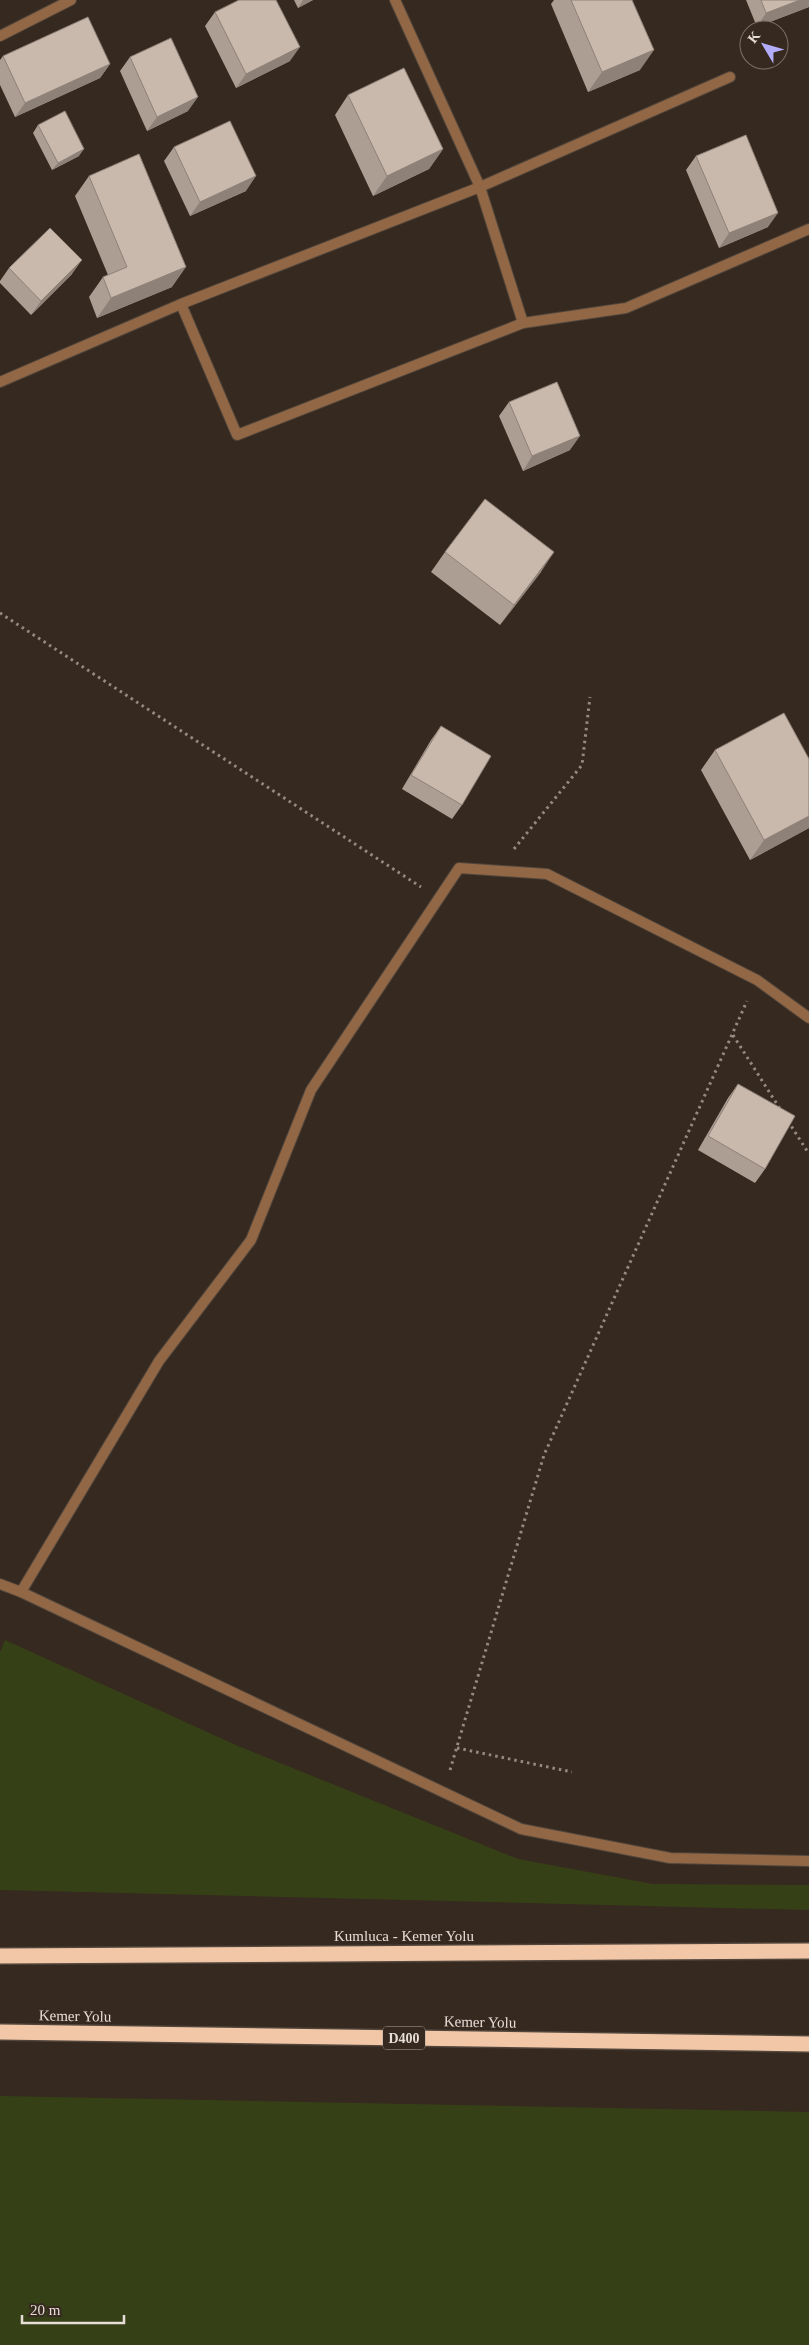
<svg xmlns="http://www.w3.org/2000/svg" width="809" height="2345" font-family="Georgia,serif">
<rect width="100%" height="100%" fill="#36291f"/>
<path fill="#364017" d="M5,1640L238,1746L518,1859L653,1884L809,1885V1910L0,1890V1652Z
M0,2096L809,2112V2345H0Z"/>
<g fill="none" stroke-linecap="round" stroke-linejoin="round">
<defs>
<path id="lane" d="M395,0L480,187L523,323"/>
<path id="street" d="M0,36L71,0
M181,304L237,435L523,323L626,308L809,229
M0,382L181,304L480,187L730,77
M0,1584L21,1592L521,1829L670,1858L809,1861
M21,1592L159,1361L251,1240L311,1090L459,868L547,874L757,980L809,1018"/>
<path id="highway" d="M0,1956L809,1951
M0,2032L809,2044"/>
</defs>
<use href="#lane" stroke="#52463c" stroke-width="12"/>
<use href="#street" stroke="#52463c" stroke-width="12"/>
<use href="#highway" stroke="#52463c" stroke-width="18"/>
<path stroke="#958a82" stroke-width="3" stroke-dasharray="2.5 4" stroke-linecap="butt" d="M0,613L421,887
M514,849L582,765L590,697
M733,1035L782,1112
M788,1121L809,1154
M457,1748L572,1772
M450,1770L544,1455L747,1001"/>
<use href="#lane" stroke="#916745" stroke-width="10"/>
<use href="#street" stroke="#916745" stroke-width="10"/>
<use href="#highway" stroke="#f2c7a7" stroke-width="15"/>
</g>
<path fill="#ad9e94" d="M294,0H313L298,8Z
M554,0H632L640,70L588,92L551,4Z
M746,0H809V7L757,27Z
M215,12L290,61L236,88L205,26Z
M3,56L110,64L100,78L15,117L0,85V60Z
M130,57L188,111L147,131L120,71Z
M348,95L443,149L429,169L373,196L335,115Z
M38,125L79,156L52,170L33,133Z
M174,147L246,191L190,216L164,161Z
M696,156L768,227L719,248L686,170Z
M89,176L172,287L97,318L89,297L103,277L108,275L75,196Z
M9,268L72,274L31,315L0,283V281Z
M509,402L570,450L523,471L499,416Z
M445,552L541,572L500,625L431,572Z
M441,726L462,805L452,819L402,789L431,740Z
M715,750L809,759V828L750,860L701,770Z
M738,1084L765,1169L755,1183L698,1150L728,1098Z"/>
<path fill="#8d8178" d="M303,0H313L298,8Z
M800,0H809V7L757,27L766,13Z
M300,47L290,61L236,88L246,74Z
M654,50L640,70L588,92L602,72Z
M110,64L100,78L15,117L25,103Z
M198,97L188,111L147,131L157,117Z
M84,149L79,156L52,170L58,163Z
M443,149L429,169L373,196L387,176Z
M256,176L246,191L190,216L200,202Z
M778,213L768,227L719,248L729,233Z
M82,260L72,274L31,315L41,301Z
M186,267L172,287L97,318L111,298Z
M580,436L570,450L523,471L532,456Z
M554,552L541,572L500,625L514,605Z
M809,816V828L750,860L764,840Z"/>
<path fill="#c9b8ac" stroke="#8d8178" d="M239,0H276L300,47L246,74L215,12Z
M571,0H632L654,50L602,72Z
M761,0H800L766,13Z
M88,17L110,64L25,103L3,56Z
M171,38L198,97L157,117L130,57Z
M404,68L443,149L387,176L348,95Z
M65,111L84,149L58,163L38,125Z
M230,121L256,176L200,202L174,147Z
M746,135L778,213L729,233L696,156Z
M139,154L186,267L111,298L103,277L127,267L89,176Z
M50,228L82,260L41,301L9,268Z
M557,382L580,436L532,456L509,402Z
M485,499L554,552L514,605L445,552Z
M784,713L809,759V816L764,840L715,750Z
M441,726L491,756L462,805L411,775Z
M738,1084L795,1116L765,1169L708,1136Z"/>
<g text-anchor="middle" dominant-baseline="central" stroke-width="5" stroke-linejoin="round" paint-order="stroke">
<rect fill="#36291f" stroke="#b1a7a0" stroke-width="1" x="383" y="2026.5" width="42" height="23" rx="4"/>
<g font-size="14" font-weight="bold" fill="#e6ddd7">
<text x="404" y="2038">D400</text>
</g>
<g font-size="15" fill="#e6ddd7" stroke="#36291f">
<text x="404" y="1936">Kumluca - Kemer Yolu</text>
<text transform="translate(75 2016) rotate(1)">Kemer Yolu</text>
<text transform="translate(480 2022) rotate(1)">Kemer Yolu</text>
</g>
</g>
<g transform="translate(764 45) rotate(308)"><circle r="24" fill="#36291f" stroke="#7c7169"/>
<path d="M0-4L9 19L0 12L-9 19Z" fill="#b3adf9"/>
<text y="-8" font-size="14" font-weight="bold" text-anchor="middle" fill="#e6ddd7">K</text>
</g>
<path d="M22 2315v8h102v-8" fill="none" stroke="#e6ddd7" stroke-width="2.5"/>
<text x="30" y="2315" font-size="15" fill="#e6ddd7" stroke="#36291f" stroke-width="4" paint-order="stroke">20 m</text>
</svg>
